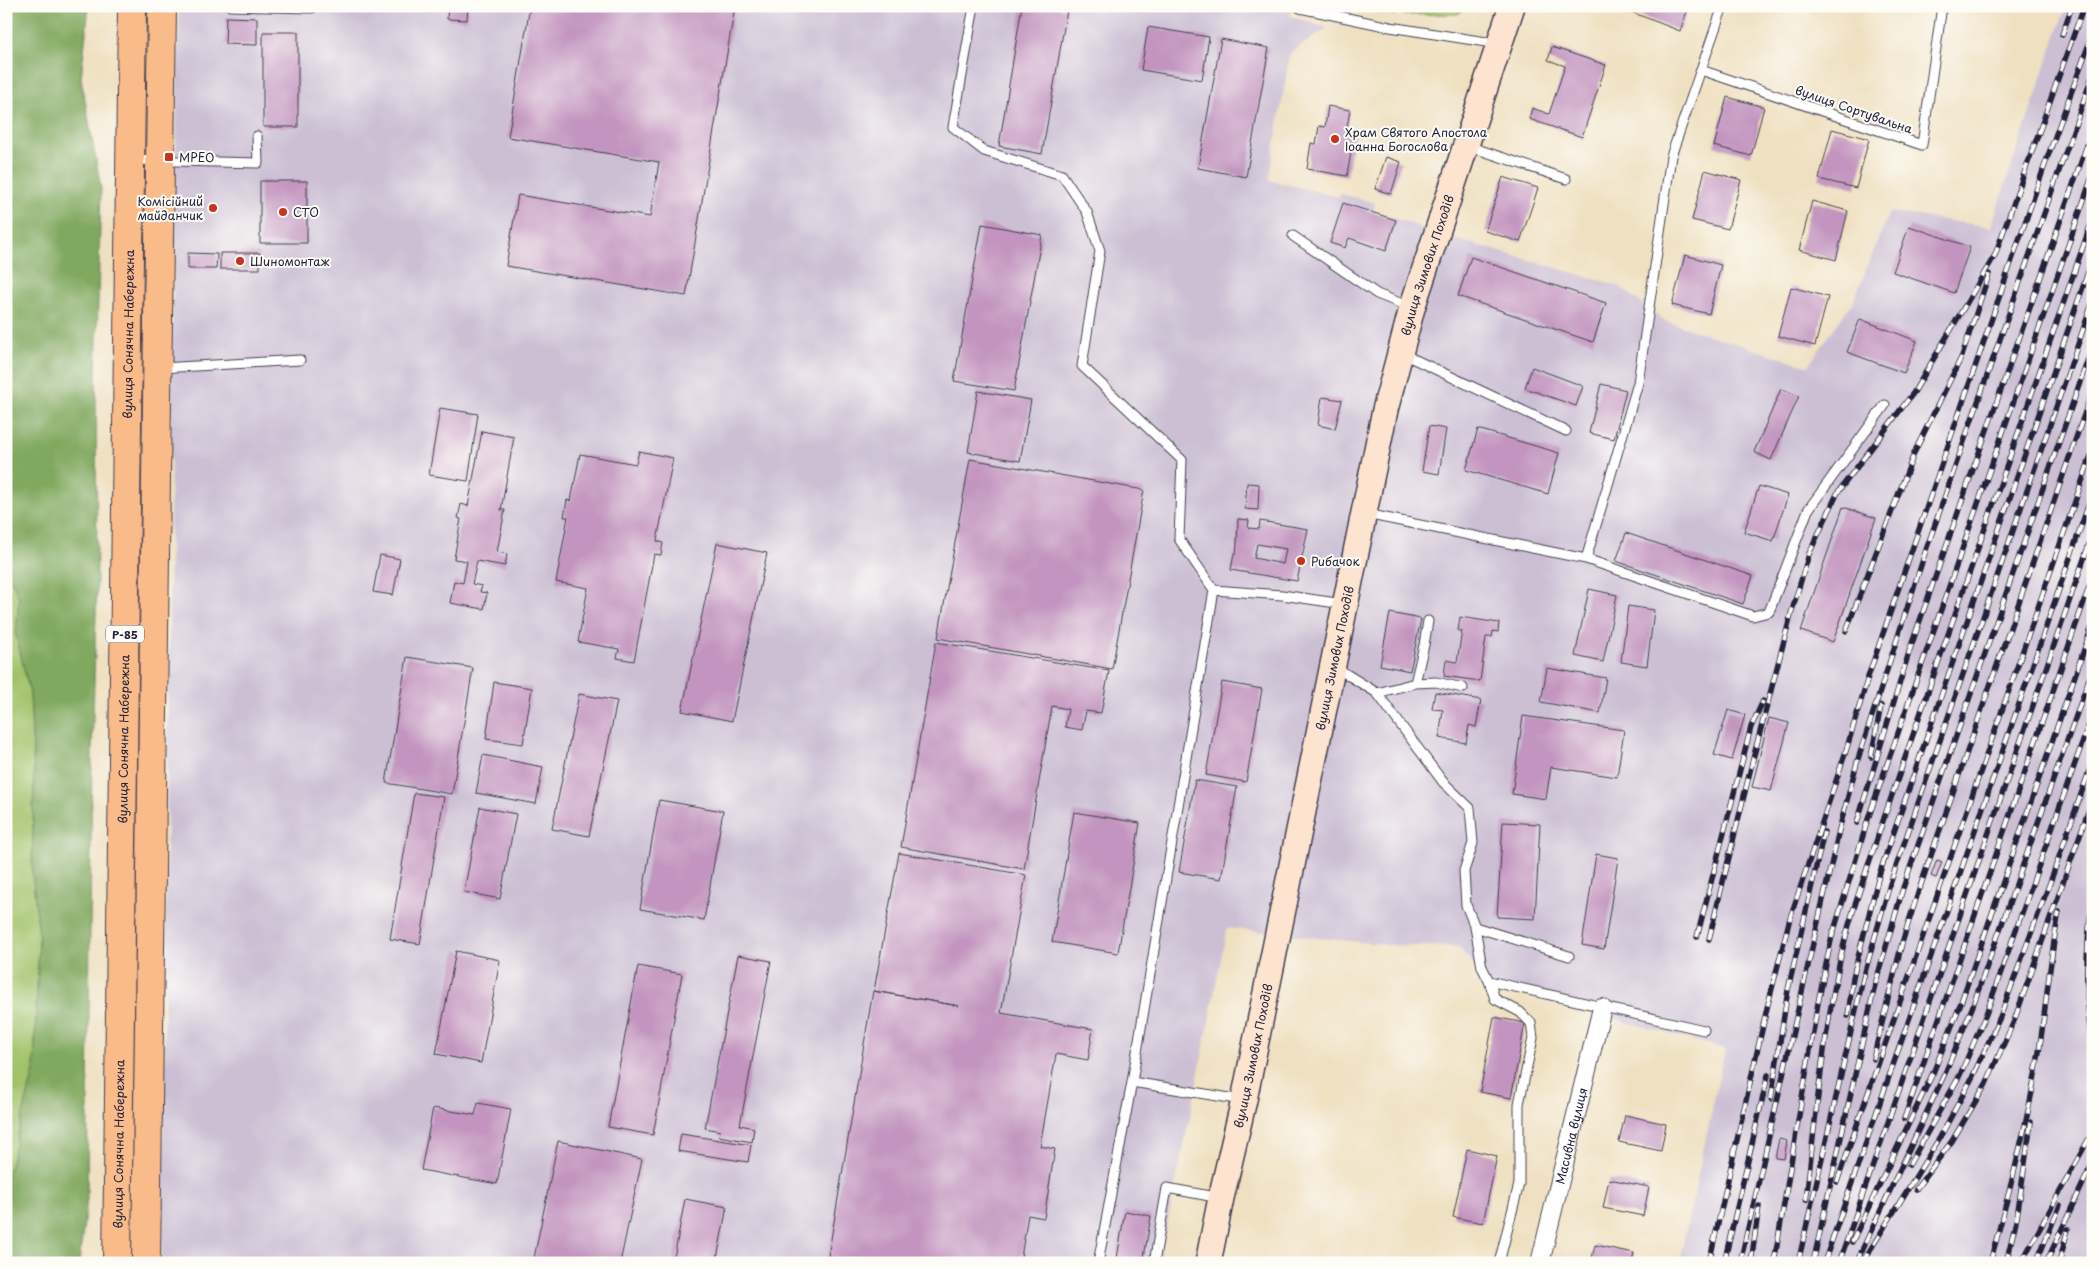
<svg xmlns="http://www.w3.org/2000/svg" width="2099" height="1269" font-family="'Playpen Sans',sans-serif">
<rect width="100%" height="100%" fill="#fdfcf7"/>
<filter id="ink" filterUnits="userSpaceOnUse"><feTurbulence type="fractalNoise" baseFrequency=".02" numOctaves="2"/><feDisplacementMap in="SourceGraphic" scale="10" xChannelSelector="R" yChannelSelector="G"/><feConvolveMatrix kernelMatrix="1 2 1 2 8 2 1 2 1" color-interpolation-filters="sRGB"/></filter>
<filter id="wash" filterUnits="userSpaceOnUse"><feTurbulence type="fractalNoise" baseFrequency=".0096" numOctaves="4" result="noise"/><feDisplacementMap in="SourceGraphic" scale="20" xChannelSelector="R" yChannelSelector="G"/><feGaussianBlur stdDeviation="1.12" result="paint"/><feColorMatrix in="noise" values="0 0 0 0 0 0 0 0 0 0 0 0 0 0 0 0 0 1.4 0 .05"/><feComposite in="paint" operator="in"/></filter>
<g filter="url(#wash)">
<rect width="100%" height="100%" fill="#efe0c1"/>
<path fill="#ccbfd4" d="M179,6H1292L1290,16L1327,28L1290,53L1269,180L1339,197L1341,194L1375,203L1373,211L1448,237L1619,286L1664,321L1808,366L1854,300L1889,212L1991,227L2066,6H2093V1263H1679L1725,1049L1489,984L1459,947L1387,945L1227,928L1197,1082L1159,1263H162L172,366Z"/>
<path fill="#a1c26b" stroke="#627253" d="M1351,6H1396L1394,15Z
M1405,6H1469L1458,14L1403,15Z
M6,567L19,598L16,635L30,694L34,772L32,871L39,935L34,1071L6,1181Z"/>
<path fill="#80a85f" stroke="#51654d" d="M6,6H89L81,78L101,188L96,379L97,581L92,753L87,1199L79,1263H6V1181L34,1071L39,935L32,871L34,772L30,694L16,635L19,598L6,567Z"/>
<g id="blocks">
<path fill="#c294bf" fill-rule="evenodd" d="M448,6H468L467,20L447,19Z
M530,6H735L686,296L506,266L518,195L650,217L659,162L508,137Z
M1022,6H1043L1067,10L1042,154L999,146Z
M1616,6H1689L1680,31Z
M226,17L257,18V45L225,44Z
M1148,27L1209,37L1202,80L1141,70Z
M263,32H298V127H263Z
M1221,39L1269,48L1246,177L1198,168Z
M1552,47L1606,65L1582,137L1529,119L1532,108L1549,114L1565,66L1548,60Z
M1727,97L1764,107L1751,156L1714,146Z
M1328,106L1350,110L1346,133L1354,134L1347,176L1307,169L1311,143L1316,144L1319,126L1325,127Z
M1832,129L1869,139L1856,188L1819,179Z
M1386,157L1401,162L1391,194L1375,189Z
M1705,170L1741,180L1728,229L1692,220Z
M1503,177L1538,188L1520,242L1485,231Z
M260,181H307V243H260Z
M1812,201L1848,211L1836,260L1799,250Z
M1343,203L1396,220L1386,251L1349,238L1345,248L1330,243Z
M982,224L1042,235L1014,391L954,381Z
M1909,226L1970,247L1954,293L1893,272Z
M188,253L217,254L216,269H188Z
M220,253H260V269H220Z
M1685,255L1721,265L1709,314L1672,305Z
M1471,257L1606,303L1593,342L1458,296Z
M1791,287L1828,297L1815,346L1778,336Z
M1860,319L1917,341L1904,373L1847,352Z
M1532,367L1583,386L1576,406L1525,388Z
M1601,384L1626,390L1614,439L1589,433Z
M1781,389L1799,396L1771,460L1754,452Z
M978,391L1031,400L1020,461L968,452Z
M1322,397L1342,400L1335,429L1318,425Z
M440,408L478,414L468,481L429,475Z
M1429,426L1446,429L1439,474L1422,471Z
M1478,429L1559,453L1548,494L1466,470Z
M482,431L514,437L501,510H505L497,552L507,554L505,566L477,561L472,584L482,586L480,592L487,593L484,609L450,603L454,581L463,583L467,561L454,559L461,519L458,518L461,504L468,506Z
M639,451L673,458L657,541L663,543L661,555L654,554L634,661L617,658L619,649L578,642L588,588L556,582L568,517H564L567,500L571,501L580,454L636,464Z
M970,459L1144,490L1112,669L938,638Z
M1247,483L1259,484L1258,510L1245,509Z
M1759,486L1788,495L1773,541L1744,532Z
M1843,507L1876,518L1833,642L1801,631Z
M1238,519L1249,520L1248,528L1259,529L1260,521L1308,529L1297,581L1231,570L1234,554H1236L1237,544ZM1257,544L1286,549L1283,564L1254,558Z
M1626,533L1753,576L1743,604L1616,561Z
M717,543L767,553L732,721L682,711Z
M380,555L400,559L393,595L373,592Z
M1589,589L1617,595L1603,662L1575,656Z
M1628,606L1654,610L1647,666L1621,662Z
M1390,613L1421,619L1410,671L1380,665Z
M1460,617L1499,623L1498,632L1493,631L1492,637H1486L1480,681L1444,676L1446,660L1457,662L1462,631H1458Z
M936,642L1109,671L1101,713L1086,711L1082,730L1065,727L1068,709L1052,706L1024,869L901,847Z
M407,657L473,668L452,794L386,783Z
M1547,668L1606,678L1600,713L1541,702Z
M494,682L532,688L523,744L486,739Z
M1222,682L1262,689L1246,782L1206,775Z
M1435,692L1481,700L1476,727L1469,725L1466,743L1439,738L1443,710L1432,709Z
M579,694L617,701L589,836L552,829Z
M1728,710L1745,715L1732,760L1714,755Z
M1523,716L1624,730L1617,777L1551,767L1546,799L1512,794Z
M1769,718L1789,723L1771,791L1752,787Z
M483,755L543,767L536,804L476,793Z
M1195,780L1237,787L1221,879L1179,872Z
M414,793L444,797L420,944L390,939Z
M659,800L723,811L704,920L640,909Z
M480,807L516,814L500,899L464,892Z
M1074,812L1140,823L1118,953L1052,942Z
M1503,822L1540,824L1535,919L1497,917Z
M899,853L1026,875L1001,1013L1093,1029L1088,1060L1056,1054L1040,1146L1055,1149L1044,1218L1028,1215L1020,1263H827L873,991L959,1006L874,991Z
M1596,854L1618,858L1604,949L1582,945Z
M1937,860L1942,862L1936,878L1931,876Z
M456,951L500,960L481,1063L436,1054Z
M738,955L771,961L740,1125L754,1128L752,1142L719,1136L720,1131L705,1128Z
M638,966L682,974L653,1135L608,1127Z
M1494,1017L1525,1023L1511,1098L1480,1092Z
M478,1103L511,1109L497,1184L421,1170L433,1108L475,1115Z
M1625,1115L1666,1124L1661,1151L1619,1142Z
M681,1134L751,1145L748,1162L678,1151Z
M1779,1139L1787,1141L1784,1159L1775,1158Z
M558,1141L642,1159L620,1263H533Z
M1467,1149L1497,1156L1483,1223L1453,1217Z
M1609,1179L1649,1187L1643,1216L1603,1208Z
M685,1199L727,1207L716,1263H673Z
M1125,1211L1151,1216L1143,1263L1117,1258Z
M1595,1245L1634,1253L1632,1263H1591Z"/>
</g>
</g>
<g filter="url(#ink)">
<use href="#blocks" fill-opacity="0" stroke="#413e4f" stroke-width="1"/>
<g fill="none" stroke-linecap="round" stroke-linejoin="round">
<defs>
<path id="lane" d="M230,6L312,8
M974,6L953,127L984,151L1062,175L1087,212L1100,251L1082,366L1182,460L1179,539L1214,590L1282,595L1343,604
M1300,8L1390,27L1499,44
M1701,70L1922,145L1942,6
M1468,146L1566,179
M134,160L258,163L257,136
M1293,236L1377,294L1410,307
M1401,353L1566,431
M160,368L300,360
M1366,514L1586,559L1753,616L1769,612L1808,510L1885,405
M1586,559L1638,383L1671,156L1723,6
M1335,667L1377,693L1443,782L1470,808L1473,843L1464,871L1466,905L1475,927L1482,967L1489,981L1704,1030
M1415,683L1436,682L1463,688
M1377,693L1415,683L1424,645L1428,621
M1475,927L1569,956
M1489,981L1495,999L1520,1012L1531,1023L1533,1038L1519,1104V1184L1499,1263
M1132,1082L1242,1100
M1098,1263L1132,1082L1214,590
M1154,1263L1167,1188L1220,1198"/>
<g id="street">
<path id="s1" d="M1540,1263L1602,1008"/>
</g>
<g id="secondary">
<path id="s2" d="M1208,1263L1221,1198L1244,1100L1385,410L1412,308L1512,6"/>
</g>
<g id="primary">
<path id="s3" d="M117,1263L132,6"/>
<path d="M146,1263L162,6"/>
</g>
</defs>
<use href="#lane" stroke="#413e4f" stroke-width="11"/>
<use href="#street" stroke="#413e4f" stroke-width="20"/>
<use href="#secondary" stroke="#413e4f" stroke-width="28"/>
<use href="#primary" stroke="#413e4f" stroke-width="30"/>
<use href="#lane" stroke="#fff" stroke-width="9"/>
<use href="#street" stroke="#fff" stroke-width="18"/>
<use href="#secondary" stroke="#fde4d1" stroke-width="25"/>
<use href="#primary" stroke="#fabb8b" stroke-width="28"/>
<defs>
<path id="rail" d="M2062,35L2072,6
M1846,631L1915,451L1962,356L1989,274
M1871,757L1881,706
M1857,823L1910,649L2093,128
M2093,898C2085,948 2085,1003 2093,1053
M1697,937L1751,727L1763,701
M1832,937L1869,816L2093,174
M1709,939L1754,755L1791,614L1809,554L1838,492L1914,392L1995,255L2084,6
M1848,1016L1853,977L1879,875L2093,258
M1873,1059L1902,943L1918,893L2093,389
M1771,1099L1788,990L1824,832
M1904,1119L2093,576
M1909,1165L1960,1075L1986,1014L2093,713
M1837,1182L2093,450
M1916,1189L1952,1141L1986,1084L2014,1021L2093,798
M1806,1200C1815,1123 1822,1046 1838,970C1848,919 1867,870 1883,821L2093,218
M1852,1242L1933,1073L1959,1008L2093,624
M1709,1263L1767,1008L1790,918L1845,754L1869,674L2049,153L2093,33
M1724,1263L1768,1075
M1740,1263L1839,830L1858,759L1926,550L2093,74
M1751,1263L1759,1206
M1774,1263L1818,1003L1833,931
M1798,1263L1863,979L1890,884L2093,301
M1813,1263L1875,985L1903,888L2093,345
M1824,1263L2093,492
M1839,1263L2093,533
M1856,1263L1946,1071L1972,1008L2093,668
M1862,1263L1939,1139L1972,1078L2000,1017L2052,877L2093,760
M1990,1263C2009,1193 2028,1123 2039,1052C2046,1005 2050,959 2059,912
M2006,1263L2017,1217L2031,1122
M2021,1263L2092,1133
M2036,1263L2060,1205
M2046,1263L2093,1162
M2059,1263L2068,1229"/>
</defs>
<use href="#rail" stroke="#22223b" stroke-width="5.5"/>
<use href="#rail" stroke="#fdfcf7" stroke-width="4" stroke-dasharray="11" stroke-linecap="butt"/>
</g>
</g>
<g fill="#c8321e" stroke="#fdfcf7" stroke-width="2">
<circle cx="1335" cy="139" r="5"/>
<rect x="164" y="152" width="10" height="10" rx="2.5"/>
<circle cx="213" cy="208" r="5"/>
<circle cx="283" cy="212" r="5"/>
<circle cx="240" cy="261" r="5"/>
<circle cx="1301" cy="561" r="5"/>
</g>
<g text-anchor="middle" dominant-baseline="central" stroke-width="4" stroke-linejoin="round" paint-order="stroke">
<rect fill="#fdfcf7" stroke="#646373" stroke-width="1" x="106" y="625.5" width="38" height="17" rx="4"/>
<g font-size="11" font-weight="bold" fill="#22223b">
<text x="125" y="634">Р-85</text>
</g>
<g font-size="12" fill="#22223b" stroke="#fdfcf7">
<text transform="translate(1854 109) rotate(19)">вулиця Сортувальна</text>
<text stroke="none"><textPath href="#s2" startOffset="1022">вулиця Зимових Походів</textPath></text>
<text stroke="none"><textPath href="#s3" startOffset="929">вулиця Сонячна Набережна</textPath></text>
<text stroke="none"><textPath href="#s2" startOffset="618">вулиця Зимових Походів</textPath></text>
<text stroke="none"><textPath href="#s3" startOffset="524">вулиця Сонячна Набережна</textPath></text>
<text stroke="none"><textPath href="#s2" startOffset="212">вулиця Зимових Походів</textPath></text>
<text stroke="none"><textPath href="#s1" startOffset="131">Масивна вулиця</textPath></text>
<text stroke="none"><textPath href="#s3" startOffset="119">вулиця Сонячна Набережна</textPath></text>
</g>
<g font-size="12" fill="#22223b" stroke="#fdfcf7" text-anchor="start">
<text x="1345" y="132">Храм Святого Апостола<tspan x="1345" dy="14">Іоанна Богослова</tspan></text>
<text x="179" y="157">МРЕО</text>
<text x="203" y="201" text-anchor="end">Комісійний<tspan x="203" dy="14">майданчик</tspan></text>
<text x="293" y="212">СТО</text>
<text x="250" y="261">Шиномонтаж</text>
<text x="1311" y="561">Рибачок</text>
</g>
</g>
<rect width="2099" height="1269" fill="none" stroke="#fdfcf7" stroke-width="25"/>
</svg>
